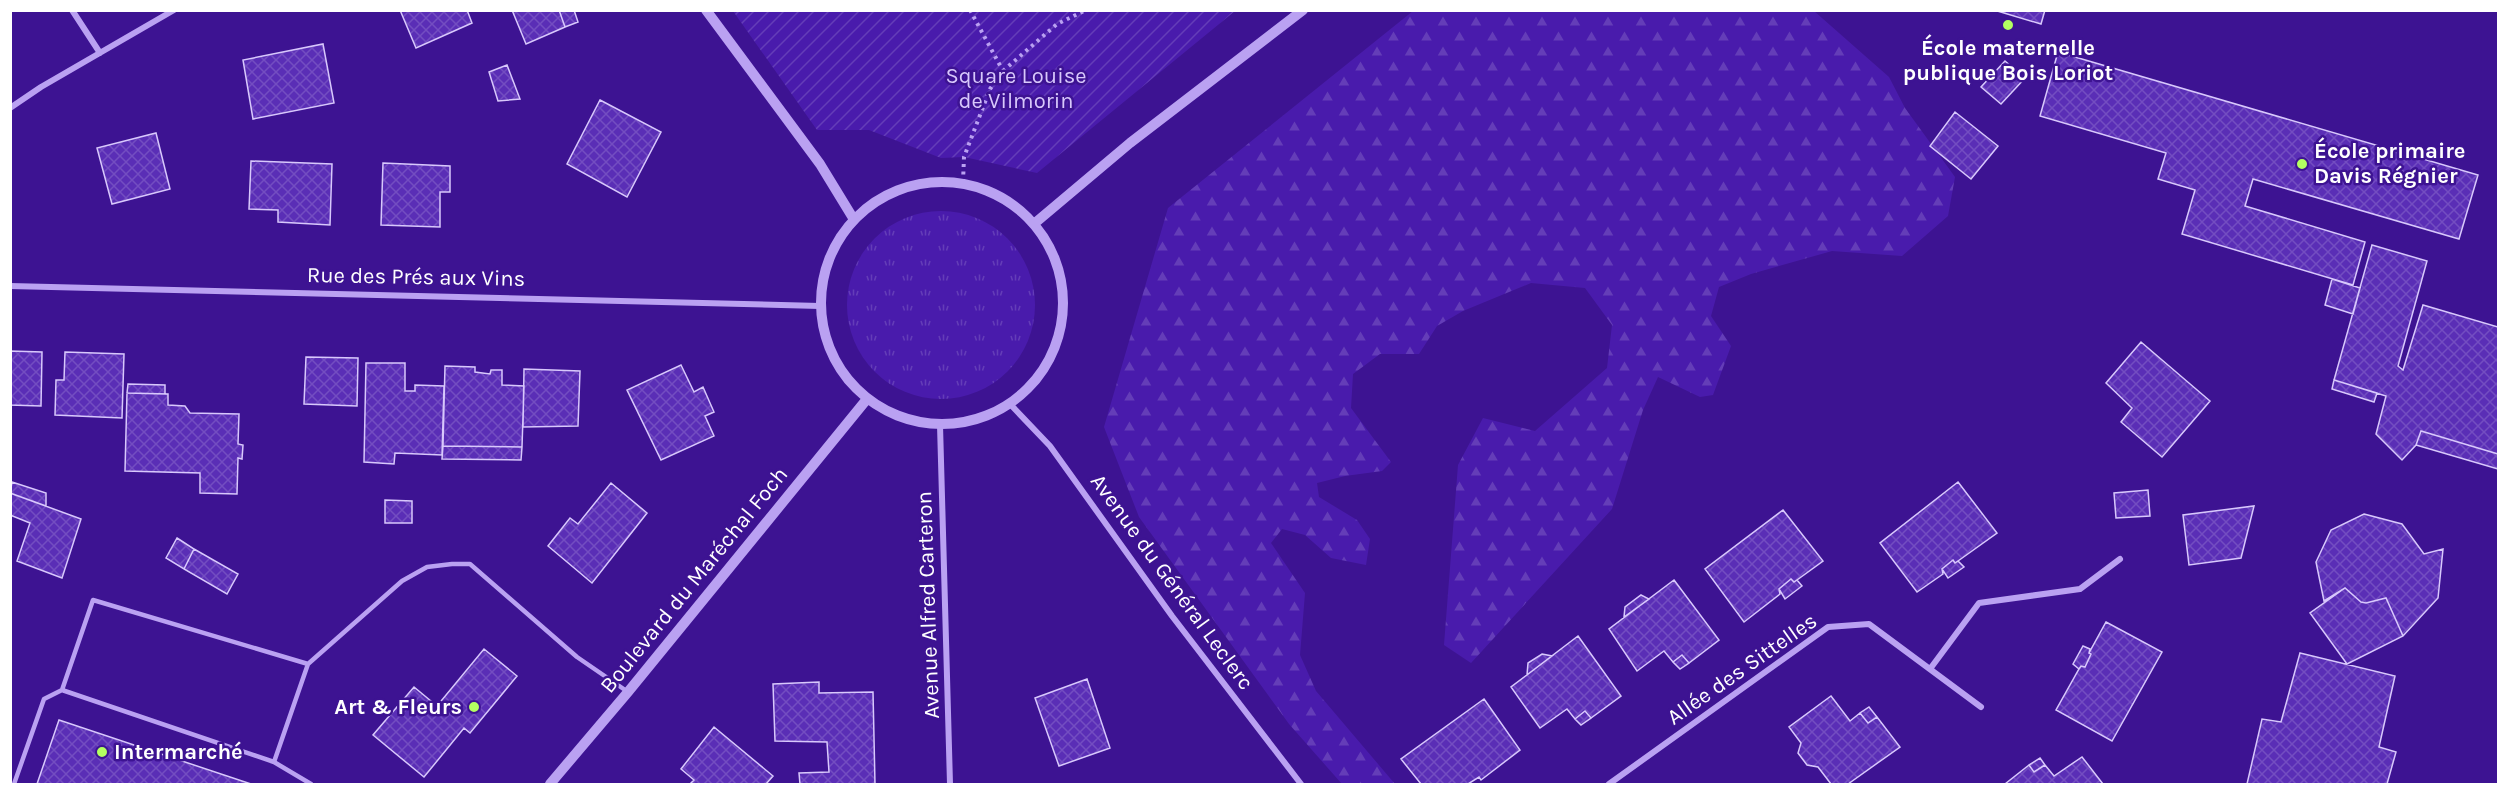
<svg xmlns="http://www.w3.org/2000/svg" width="2509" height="795" font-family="Karla,sans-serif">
<defs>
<pattern id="grass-tufts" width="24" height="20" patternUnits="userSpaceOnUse" patternTransform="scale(1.5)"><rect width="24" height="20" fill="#491bac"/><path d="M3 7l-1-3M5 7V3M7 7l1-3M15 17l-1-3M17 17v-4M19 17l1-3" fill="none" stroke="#643db8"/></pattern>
<pattern id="forest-firs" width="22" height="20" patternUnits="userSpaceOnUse" patternTransform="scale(1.5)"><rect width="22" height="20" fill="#491bac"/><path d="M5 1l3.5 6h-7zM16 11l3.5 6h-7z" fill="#643db8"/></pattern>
<pattern id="garden-furrows" width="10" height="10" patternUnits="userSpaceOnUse" patternTransform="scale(1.5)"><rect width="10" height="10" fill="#491bac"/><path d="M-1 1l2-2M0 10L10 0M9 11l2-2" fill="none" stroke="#643db8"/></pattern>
<pattern id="building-cross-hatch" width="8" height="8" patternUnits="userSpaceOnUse" patternTransform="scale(1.5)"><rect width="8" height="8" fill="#5a2eb6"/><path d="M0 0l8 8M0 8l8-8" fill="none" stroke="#734dc1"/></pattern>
</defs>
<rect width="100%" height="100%" fill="#3d1392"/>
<path fill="url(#grass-tufts)" d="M847 305a94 94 0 1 1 188 0a94 94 0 1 1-188 0Z"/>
<path fill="url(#forest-firs)" d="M1413,11H1814L1889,77L1905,108L1955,177L1948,216L1902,256L1832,251L1751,274L1719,287L1711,316L1731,346L1713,395L1700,397L1658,377L1643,410L1612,509L1471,663L1444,645L1458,465L1483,418L1535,431L1607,368L1612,325L1585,288L1531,283L1463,311L1437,326L1419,354H1380L1353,374L1351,408L1391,462L1382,471L1345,476L1317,483L1319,497L1357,520L1370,539L1366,565L1331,558L1305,535L1282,529L1271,543L1305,593L1300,655L1316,691L1395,784H1342L1289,724L1139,517L1104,427L1168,208Z"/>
<path fill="url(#garden-furrows)" d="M733,11H1235L1037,173L964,157L941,158L869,130H817Z"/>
<path fill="url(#building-cross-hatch)" stroke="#d8c8fc" stroke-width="1.5" d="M400,10H467L472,23L416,48Z
M512,10H559L565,27L526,44Z
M559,10H574L578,22L565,27Z
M1994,10H2045L2041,24Z
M323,44L334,103L253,119L243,60Z
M2058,52L2478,175L2459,239L2253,179L2245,206L2365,242L2353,285L2182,234L2195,190L2158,179L2166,153L2040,116Z
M2005,61L2025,78L2001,104L1981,87Z
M507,65L520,99L498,101L489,72Z
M600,100L661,132L627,197L567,164Z
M1955,112L1998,146L1971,179L1930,146Z
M156,133L170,189L112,204L97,148Z
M251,161L332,164L330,225L278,222V210L249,209Z
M383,163L450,166V192H440V227L381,225Z
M2372,245L2427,261L2398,366L2403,370L2423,305L2498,327V454L2421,431L2416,445L2402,460L2376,434L2386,396L2334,380Z
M2332,279L2360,288L2353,314L2325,305Z
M2141,342L2210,401L2162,457L2121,422L2132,408L2106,383Z
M10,351L42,352L41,406L10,405Z
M65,352L124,354L122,418L55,415L56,380H64Z
M306,357L358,358L357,406L304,404Z
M366,363H405V391H415V385L444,386L442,455L395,453L394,464L364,462Z
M681,365L694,392L703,387L714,412L705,416L714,436L661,460L627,390Z
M445,366L475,367V372L490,374L491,370H502V385L524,386L522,447L443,446Z
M524,369L580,371L578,426L523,427Z
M2334,380L2377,393L2374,402L2332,389Z
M128,384L165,385V394L127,393Z
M127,393L168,394V405L185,406L190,413L239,414L238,444L243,445L242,459L238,458L237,494L200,493V473L125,471Z
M2421,431L2498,454V469L2416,445Z
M443,446L522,447L521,460L442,459Z
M12,482L46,493V506L10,493Z
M1958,482L1997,533L1958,561L1955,563L1953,560L1942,569L1943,574L1917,592L1880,543Z
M611,483L647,513L592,583L548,546L570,518L578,524Z
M2148,490L2150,516L2116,518L2114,493Z
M10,493L81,519L62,578L17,561L30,523L10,515Z
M385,500L412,501V523H385Z
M2254,506L2241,558L2189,565L2183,515Z
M1783,510L1823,561L1797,580L1794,582L1791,579L1779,589L1780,594L1744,622L1705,569Z
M2364,514L2402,524L2424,554L2443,549L2438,598L2403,636L2386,598L2366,603L2361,602L2345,588L2324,601L2316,562L2331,530Z
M177,538L194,549L184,569L166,558Z
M194,549L238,574L227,594L184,569Z
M1953,560L1955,563L1958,561L1964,567L1948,578L1942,569Z
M1791,579L1794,582L1797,580L1802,586L1785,599L1779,589Z
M1674,580L1719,640L1689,663L1682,655L1673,662L1664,651L1637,671L1609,629Z
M2345,588L2361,602L2366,603L2386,598L2403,636L2347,664L2310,613Z
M1641,595L1649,599L1624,617L1625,607Z
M2106,622L2162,652L2112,741L2056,710L2079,669L2081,666L2085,667L2091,654L2089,653Z
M1578,636L1621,696L1591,718L1585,711L1575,719L1567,709L1540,728L1511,687Z
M2083,646L2090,649L2089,653L2091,654L2085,667L2081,666L2079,669L2073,664Z
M484,649L517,676L470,733L464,728L424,777L373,735L414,687L437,706Z
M2300,653L2395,676L2379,747L2396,752L2387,784H2247L2262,719L2281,722Z
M1542,654L1552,656L1527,675L1528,663Z
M1682,655L1689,663L1680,669L1673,662Z
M1087,679L1110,748L1059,766L1035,698Z
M819,682V693L873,692L875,784H800L799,773L829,772L827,742L775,741L773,684Z
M1831,696L1850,721L1860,713L1868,723L1877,717L1900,747L1848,784H1831L1818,767L1807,765L1798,753L1801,743L1789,727Z
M1484,699L1520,750L1481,780L1479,777L1468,784H1421L1401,759Z
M1869,707L1877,717L1868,723L1860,713Z
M1585,711L1591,718L1581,725L1575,719Z
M59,720L251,784H37Z
M714,727L773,776L766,784H690L694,780L681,769Z
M2082,757L2103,784H2005L2029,765L2034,772L2045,765L2054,776Z
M2040,758L2045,765L2034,772L2029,765Z"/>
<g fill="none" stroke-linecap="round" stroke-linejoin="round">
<path stroke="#baa1f2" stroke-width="4" stroke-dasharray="3 4.5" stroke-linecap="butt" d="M970,10L1003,71
M963,182L964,157L990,89L1003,71L1057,24L1086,10"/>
<path stroke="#baa1f2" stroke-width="4.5" d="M62,690L274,762L311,784
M274,762L308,664L402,581L427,567L452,564H470L577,657L628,692
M14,784L44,699L62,690L93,600L308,664"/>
<path stroke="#baa1f2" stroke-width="6" d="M72,10L100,53
M10,108L41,87L174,10
M10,286L820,306
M1010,404L1050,446L1172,616L1301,784
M940,425L950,784
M1930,669L1979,603L2080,589L2120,559
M1609,784L1828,627L1869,624L1981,707"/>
<path stroke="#baa1f2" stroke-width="10" d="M706,10L820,164L853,218
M821 303a121 121 0 1 1 242 0a121 121 0 1 1-242 0Z
M1035,223L1130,143L1303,10
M550,784L628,692L867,399"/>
</g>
<g fill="#b3ff61" stroke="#3d1392" stroke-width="2">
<circle cx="2008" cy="25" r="6"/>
<circle cx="2302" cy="164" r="6"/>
<circle cx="474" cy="707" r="6"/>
<circle cx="102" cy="752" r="6"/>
</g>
<g text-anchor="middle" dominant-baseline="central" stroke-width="5" stroke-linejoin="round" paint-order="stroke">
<g font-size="22" font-weight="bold" fill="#fff" stroke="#3d1392" text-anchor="start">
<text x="2008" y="48" text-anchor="middle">École maternelle<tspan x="2008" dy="25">publique Bois Loriot</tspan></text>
<text x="2314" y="151">École primaire<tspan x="2314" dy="25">Davis Régnier</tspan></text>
<text x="462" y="707" text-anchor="end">Art &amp; Fleurs</text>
<text x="114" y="752">Intermarché</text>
</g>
<g font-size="22" fill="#d8c8fc" stroke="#3d1392">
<text x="1016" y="76">Square Louise<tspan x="1016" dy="25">de Vilmorin</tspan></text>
</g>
<g font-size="22" fill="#fff" stroke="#3d1392">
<text transform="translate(416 277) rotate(1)">Rue des Prés aux Vins</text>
<text transform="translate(694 580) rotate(-51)">Boulevard du Maréchal Foch</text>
<text transform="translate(1172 582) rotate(54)">Avenue du Général Leclerc</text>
<text transform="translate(928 605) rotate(-92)">Avenue Alfred Carteron</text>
<text transform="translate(1742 669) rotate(-35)">Allée des Sittelles</text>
</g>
</g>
<rect width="2509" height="795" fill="none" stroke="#ffffff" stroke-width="24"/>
</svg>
